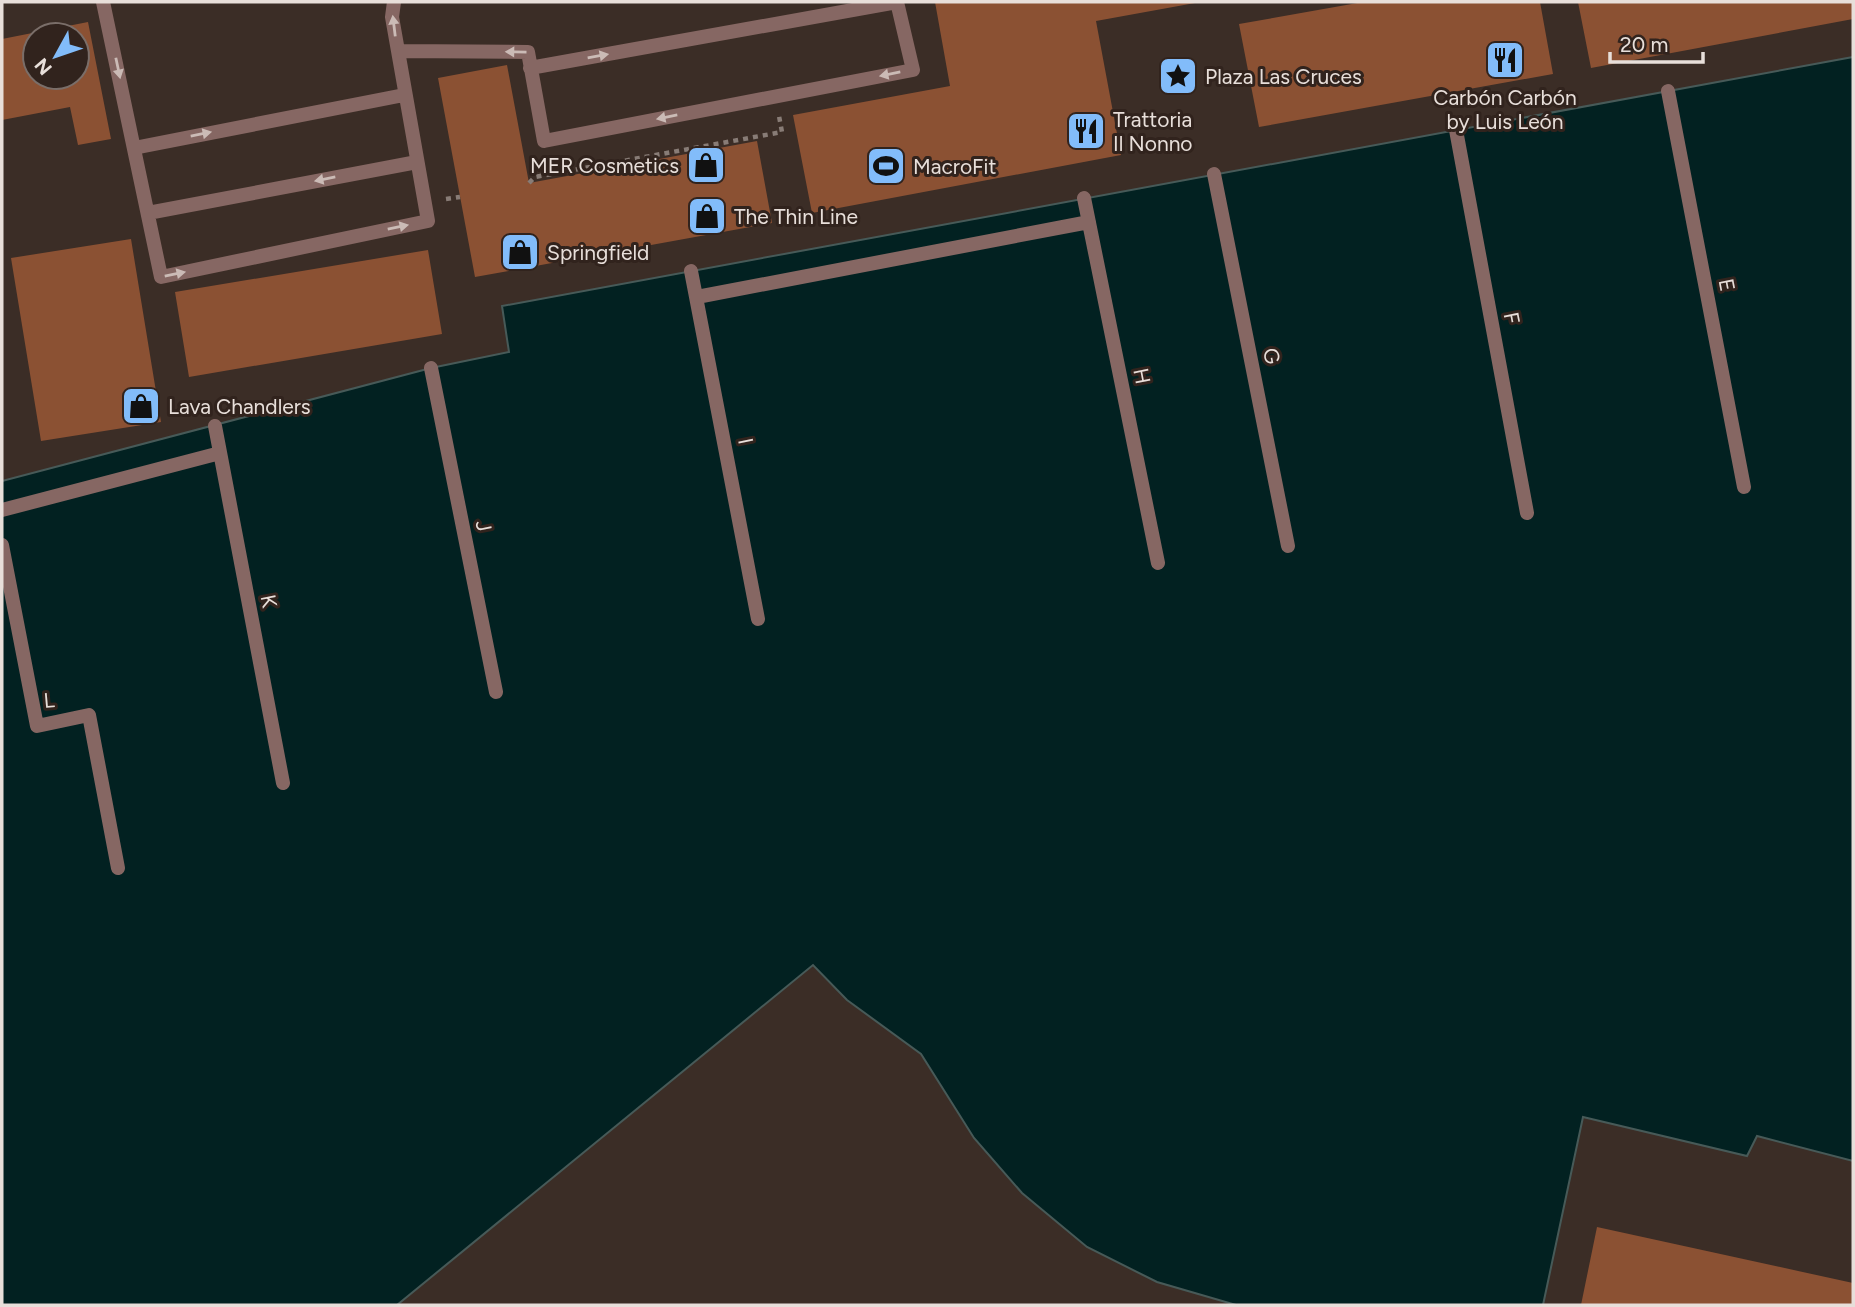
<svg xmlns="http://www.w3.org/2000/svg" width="1855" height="1307" font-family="Figtree,sans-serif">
<rect width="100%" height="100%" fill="#3b2d26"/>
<path fill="#022121" stroke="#475a58" stroke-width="2" d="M1853,57V1161L1757,1136L1747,1156L1583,1117L1543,1305H1236L1157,1282L1087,1247L1022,1193L974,1138L921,1054L847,1000L813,965L397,1305H2V481L431,368L509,352L502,306Z"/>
<path fill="#8b5133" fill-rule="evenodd" d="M935,2H1195V3L1096,21L1121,155L812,213L793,115L950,86Z
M1363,2H1540L1553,74L1259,127L1239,24Z
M1578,2H1853V19L1591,68Z
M88,22L111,139L78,145L70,107L2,120V39ZM35,35H77V77H35Z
M507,65L529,183L757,141L772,223L475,277L438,78Z
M131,239L161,422L41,441L11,258Z
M428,250L442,334L189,377L175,292Z
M1597,1227L1853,1283V1305H1581Z"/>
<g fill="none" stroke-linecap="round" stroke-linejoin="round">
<path stroke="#887c76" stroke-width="4.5" stroke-dasharray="5 5" stroke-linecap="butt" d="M529,183L535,177L782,132L779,116
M446,199L460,197"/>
<path stroke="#866763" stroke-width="14" d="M103,2L161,277L428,221L392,17L394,2
M398,51L528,52L544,141L913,70L897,2
M530,68L897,2
M134,148L404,95
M148,213L417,162"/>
<path stroke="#866763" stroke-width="14" d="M1668,91L1744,487
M1456,130L1527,513
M1214,174L1288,546
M1084,198L1158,563
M691,271L758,619
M697,297L1089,222
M431,368L496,692
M215,426L283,783
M2,510L220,453
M2,545L37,726L89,715L118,868"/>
</g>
<defs><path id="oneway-solid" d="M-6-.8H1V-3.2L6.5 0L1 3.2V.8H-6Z" transform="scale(1.75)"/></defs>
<g fill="#cbbbb6">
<use href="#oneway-solid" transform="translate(394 26) rotate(-97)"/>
<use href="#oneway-solid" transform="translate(516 52) rotate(-179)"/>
<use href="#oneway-solid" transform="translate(598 56) rotate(-10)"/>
<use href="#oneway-solid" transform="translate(118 68) rotate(78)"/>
<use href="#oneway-solid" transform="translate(890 74) rotate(169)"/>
<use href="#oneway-solid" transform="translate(667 117) rotate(169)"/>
<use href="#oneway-solid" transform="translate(201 134) rotate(-11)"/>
<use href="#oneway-solid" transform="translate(325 179) rotate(169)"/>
<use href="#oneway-solid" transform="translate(398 227) rotate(-12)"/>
<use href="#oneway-solid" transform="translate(175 274) rotate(-12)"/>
</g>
<defs>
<symbol id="restaurant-square" viewBox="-11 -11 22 22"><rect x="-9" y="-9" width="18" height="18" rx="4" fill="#82bcfa" stroke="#31231d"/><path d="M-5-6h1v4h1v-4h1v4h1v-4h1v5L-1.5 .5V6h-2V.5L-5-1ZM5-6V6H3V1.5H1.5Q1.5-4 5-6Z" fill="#111"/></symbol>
<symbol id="sight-square" viewBox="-11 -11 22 22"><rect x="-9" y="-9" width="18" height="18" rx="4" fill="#82bcfa" stroke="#31231d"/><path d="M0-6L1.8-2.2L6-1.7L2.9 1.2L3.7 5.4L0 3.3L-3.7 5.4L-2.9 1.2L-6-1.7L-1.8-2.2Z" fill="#111"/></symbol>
<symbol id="shop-square" viewBox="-11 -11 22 22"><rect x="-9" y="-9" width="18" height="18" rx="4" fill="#82bcfa" stroke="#31231d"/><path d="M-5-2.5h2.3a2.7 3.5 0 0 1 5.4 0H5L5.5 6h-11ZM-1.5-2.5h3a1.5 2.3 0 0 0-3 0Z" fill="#111"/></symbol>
<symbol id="stadium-square" viewBox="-11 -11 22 22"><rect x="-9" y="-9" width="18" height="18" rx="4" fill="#82bcfa" stroke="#31231d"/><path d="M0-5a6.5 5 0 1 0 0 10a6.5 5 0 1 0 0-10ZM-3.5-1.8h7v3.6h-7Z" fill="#111"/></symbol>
</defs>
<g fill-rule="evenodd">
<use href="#restaurant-square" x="1483" y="38" width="44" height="44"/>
<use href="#sight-square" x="1156" y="54" width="44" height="44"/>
<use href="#restaurant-square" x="1064" y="109" width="44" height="44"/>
<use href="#shop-square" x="684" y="143" width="44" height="44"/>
<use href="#stadium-square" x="864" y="144" width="44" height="44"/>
<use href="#shop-square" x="685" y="194" width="44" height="44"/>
<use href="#shop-square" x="498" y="230" width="44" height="44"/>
<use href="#shop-square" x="119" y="384" width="44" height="44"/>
</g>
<g text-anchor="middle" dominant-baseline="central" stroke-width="6" stroke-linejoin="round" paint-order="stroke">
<g font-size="21" fill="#e8dfda" stroke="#31231d" text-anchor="start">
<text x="1205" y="76">Plaza Las Cruces</text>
<text x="1505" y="97" text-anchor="middle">Carbón Carbón<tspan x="1505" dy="24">by Luis León</tspan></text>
<text x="1113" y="119">Trattoria<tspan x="1113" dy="24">Il Nonno</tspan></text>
<text x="679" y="165" text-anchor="end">MER Cosmetics</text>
<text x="913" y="166">MacroFit</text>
<text x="734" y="216">The Thin Line</text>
<text x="547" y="252">Springfield</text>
<text x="168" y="406">Lava Chandlers</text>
</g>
<g font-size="21" fill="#e8dfda" stroke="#31231d">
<text transform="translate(1727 285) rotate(79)">E</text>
<text transform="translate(1512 318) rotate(79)">F</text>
<text transform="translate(1272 356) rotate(79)">G</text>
<text transform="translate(1142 376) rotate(79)">H</text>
<text transform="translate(746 441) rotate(79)">I</text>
<text transform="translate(484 526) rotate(79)">J</text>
<text transform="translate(269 601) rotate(79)">K</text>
<text transform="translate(49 700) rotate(-5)">L</text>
</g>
</g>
<rect width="1855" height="1307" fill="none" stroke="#e8dfda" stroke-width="7"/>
<g transform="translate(56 56) rotate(230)"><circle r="33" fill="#31231d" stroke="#7a6e69" stroke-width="2"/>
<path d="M0-5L12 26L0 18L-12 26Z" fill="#82bcfa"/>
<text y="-10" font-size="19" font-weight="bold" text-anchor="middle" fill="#e8dfda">N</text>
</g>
<path d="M1610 52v10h93v-10" fill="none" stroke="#e8dfda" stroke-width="3.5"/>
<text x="1620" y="52" font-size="21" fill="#e8dfda" stroke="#31231d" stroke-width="5" paint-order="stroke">20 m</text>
</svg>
